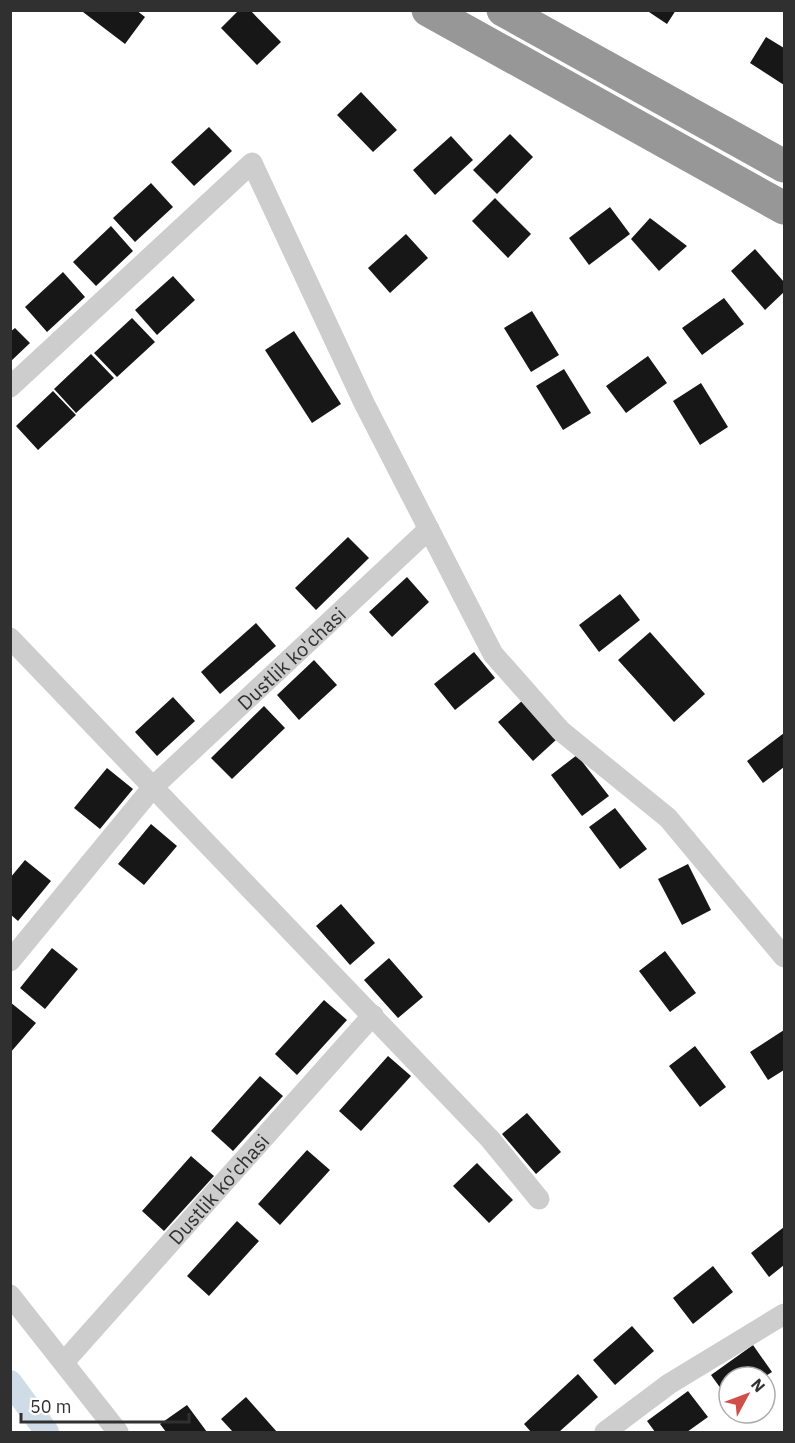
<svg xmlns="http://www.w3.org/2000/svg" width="795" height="1443" font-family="'IBM Plex Sans',sans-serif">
<rect width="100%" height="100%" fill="#fff"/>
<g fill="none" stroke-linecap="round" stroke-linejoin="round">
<path stroke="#cfdce8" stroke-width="24" d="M10,1382L47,1432"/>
</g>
<path fill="#171717" d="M85,10H136L145,17L125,44L83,12Z
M239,10H250L281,42L257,65L221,28Z
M646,10H676L667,24Z
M766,37L784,48V85L750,63Z
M361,92L397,130L373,152L337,115Z
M209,127L232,151L194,186L171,162Z
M510,134L533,157L497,194L473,170Z
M451,136L473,160L435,195L413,170Z
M151,183L173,207L135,242L113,218Z
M495,198L531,234L508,258L472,221Z
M610,207L630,234L589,265L569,238Z
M650,218L687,246L659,271L631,239Z
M111,226L133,251L96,286L73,262Z
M406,234L428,258L390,293L368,268Z
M755,249L784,282V292L765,310L731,271Z
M63,272L85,297L47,332L25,307Z
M173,276L195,300L157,335L135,310Z
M724,298L744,324L702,355L682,328Z
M532,311L559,355L531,372L504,328Z
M132,318L155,342L117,377L94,353Z
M15,328L30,343L10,362V332Z
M294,331L341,404L312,423L265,350Z
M91,354L114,378L76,413L54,389Z
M648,356L667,383L626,413L606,386Z
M564,369L591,413L563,430L536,386Z
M701,383L728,427L700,445L673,401Z
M53,391L76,415L38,450L16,426Z
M348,537L369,558L316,610L295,588Z
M407,577L429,602L392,637L369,612Z
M620,594L640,620L599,652L579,625Z
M256,623L276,646L220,694L201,672Z
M650,632L705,694L674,722L618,660Z
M474,652L495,678L455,710L434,684Z
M314,660L337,685L299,720L277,695Z
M173,697L195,721L157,756L135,732Z
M523,700L557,739L533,761L498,722Z
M264,706L285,728L232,779L211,758Z
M784,733V767L763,783L747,761Z
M577,755L609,796L582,816L551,775Z
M107,768L133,789L100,829L74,808Z
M615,808L647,849L620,869L589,827Z
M151,824L177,846L144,885L118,864Z
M25,860L51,881L18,921L10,914V878Z
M688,864L711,910L682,925L658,879Z
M341,904L375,943L350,965L316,926Z
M52,948L78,969L45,1009L20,988Z
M665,951L696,993L670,1012L639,971Z
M389,958L423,997L398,1018L364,980Z
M324,1000L347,1020L297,1075L275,1054Z
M10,1002L36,1023L10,1053Z
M784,1030V1070L768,1080L750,1052Z
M695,1046L726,1087L700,1107L669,1066Z
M388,1056L411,1076L361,1131L339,1111Z
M260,1076L283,1096L233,1151L211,1131Z
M527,1113L561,1152L536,1174L502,1134Z
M307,1150L330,1170L280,1225L258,1204Z
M191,1156L214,1176L164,1231L142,1211Z
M477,1163L513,1200L489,1223L453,1186Z
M237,1221L259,1241L209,1296L187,1276Z
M784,1227V1265L769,1277L751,1253Z
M713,1266L733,1292L693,1324L673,1298Z
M632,1326L654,1351L615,1385L593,1360Z
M753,1345L772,1372L764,1377H729V1400L711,1375Z
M578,1374L598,1397L559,1432H531L524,1424Z
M688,1391L708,1417L687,1432H655L647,1421Z
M246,1397L277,1432H233L221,1419Z
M187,1405L207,1432H166L160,1424Z"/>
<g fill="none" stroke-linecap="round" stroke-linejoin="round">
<g stroke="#cdcdcd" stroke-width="21">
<path d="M10,387L252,163L364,403L493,654L561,731L668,818L784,957"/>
<path d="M10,638L490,1139L539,1199"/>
<path id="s1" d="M10,961L153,787L429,529"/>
<path d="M10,1295L118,1432"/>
<path id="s2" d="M64,1362L373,1015"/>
<path d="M605,1432L669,1384L784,1314"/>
</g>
<path stroke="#979797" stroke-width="33" d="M428,10L784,208
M503,10L784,166"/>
</g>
<g text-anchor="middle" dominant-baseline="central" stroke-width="6" stroke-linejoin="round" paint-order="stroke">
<g font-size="20" fill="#303030" stroke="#fff">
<text stroke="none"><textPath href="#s1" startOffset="414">Dustlik ko'chasi</textPath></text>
<text stroke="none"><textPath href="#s2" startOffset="232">Dustlik ko'chasi</textPath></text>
</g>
</g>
<rect width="795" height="1443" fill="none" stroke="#303030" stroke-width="24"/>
<g transform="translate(747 1395) rotate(49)"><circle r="28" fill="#ffffff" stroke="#acacac" stroke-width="1.5"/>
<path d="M0-4.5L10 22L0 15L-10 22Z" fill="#cf504b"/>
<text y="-9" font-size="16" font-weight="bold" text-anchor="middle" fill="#303030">N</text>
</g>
<path d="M21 1413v9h168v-9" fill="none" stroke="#303030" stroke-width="3"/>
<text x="30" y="1413" font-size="18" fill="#303030" stroke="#ffffff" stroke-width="4.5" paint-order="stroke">50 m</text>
</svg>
